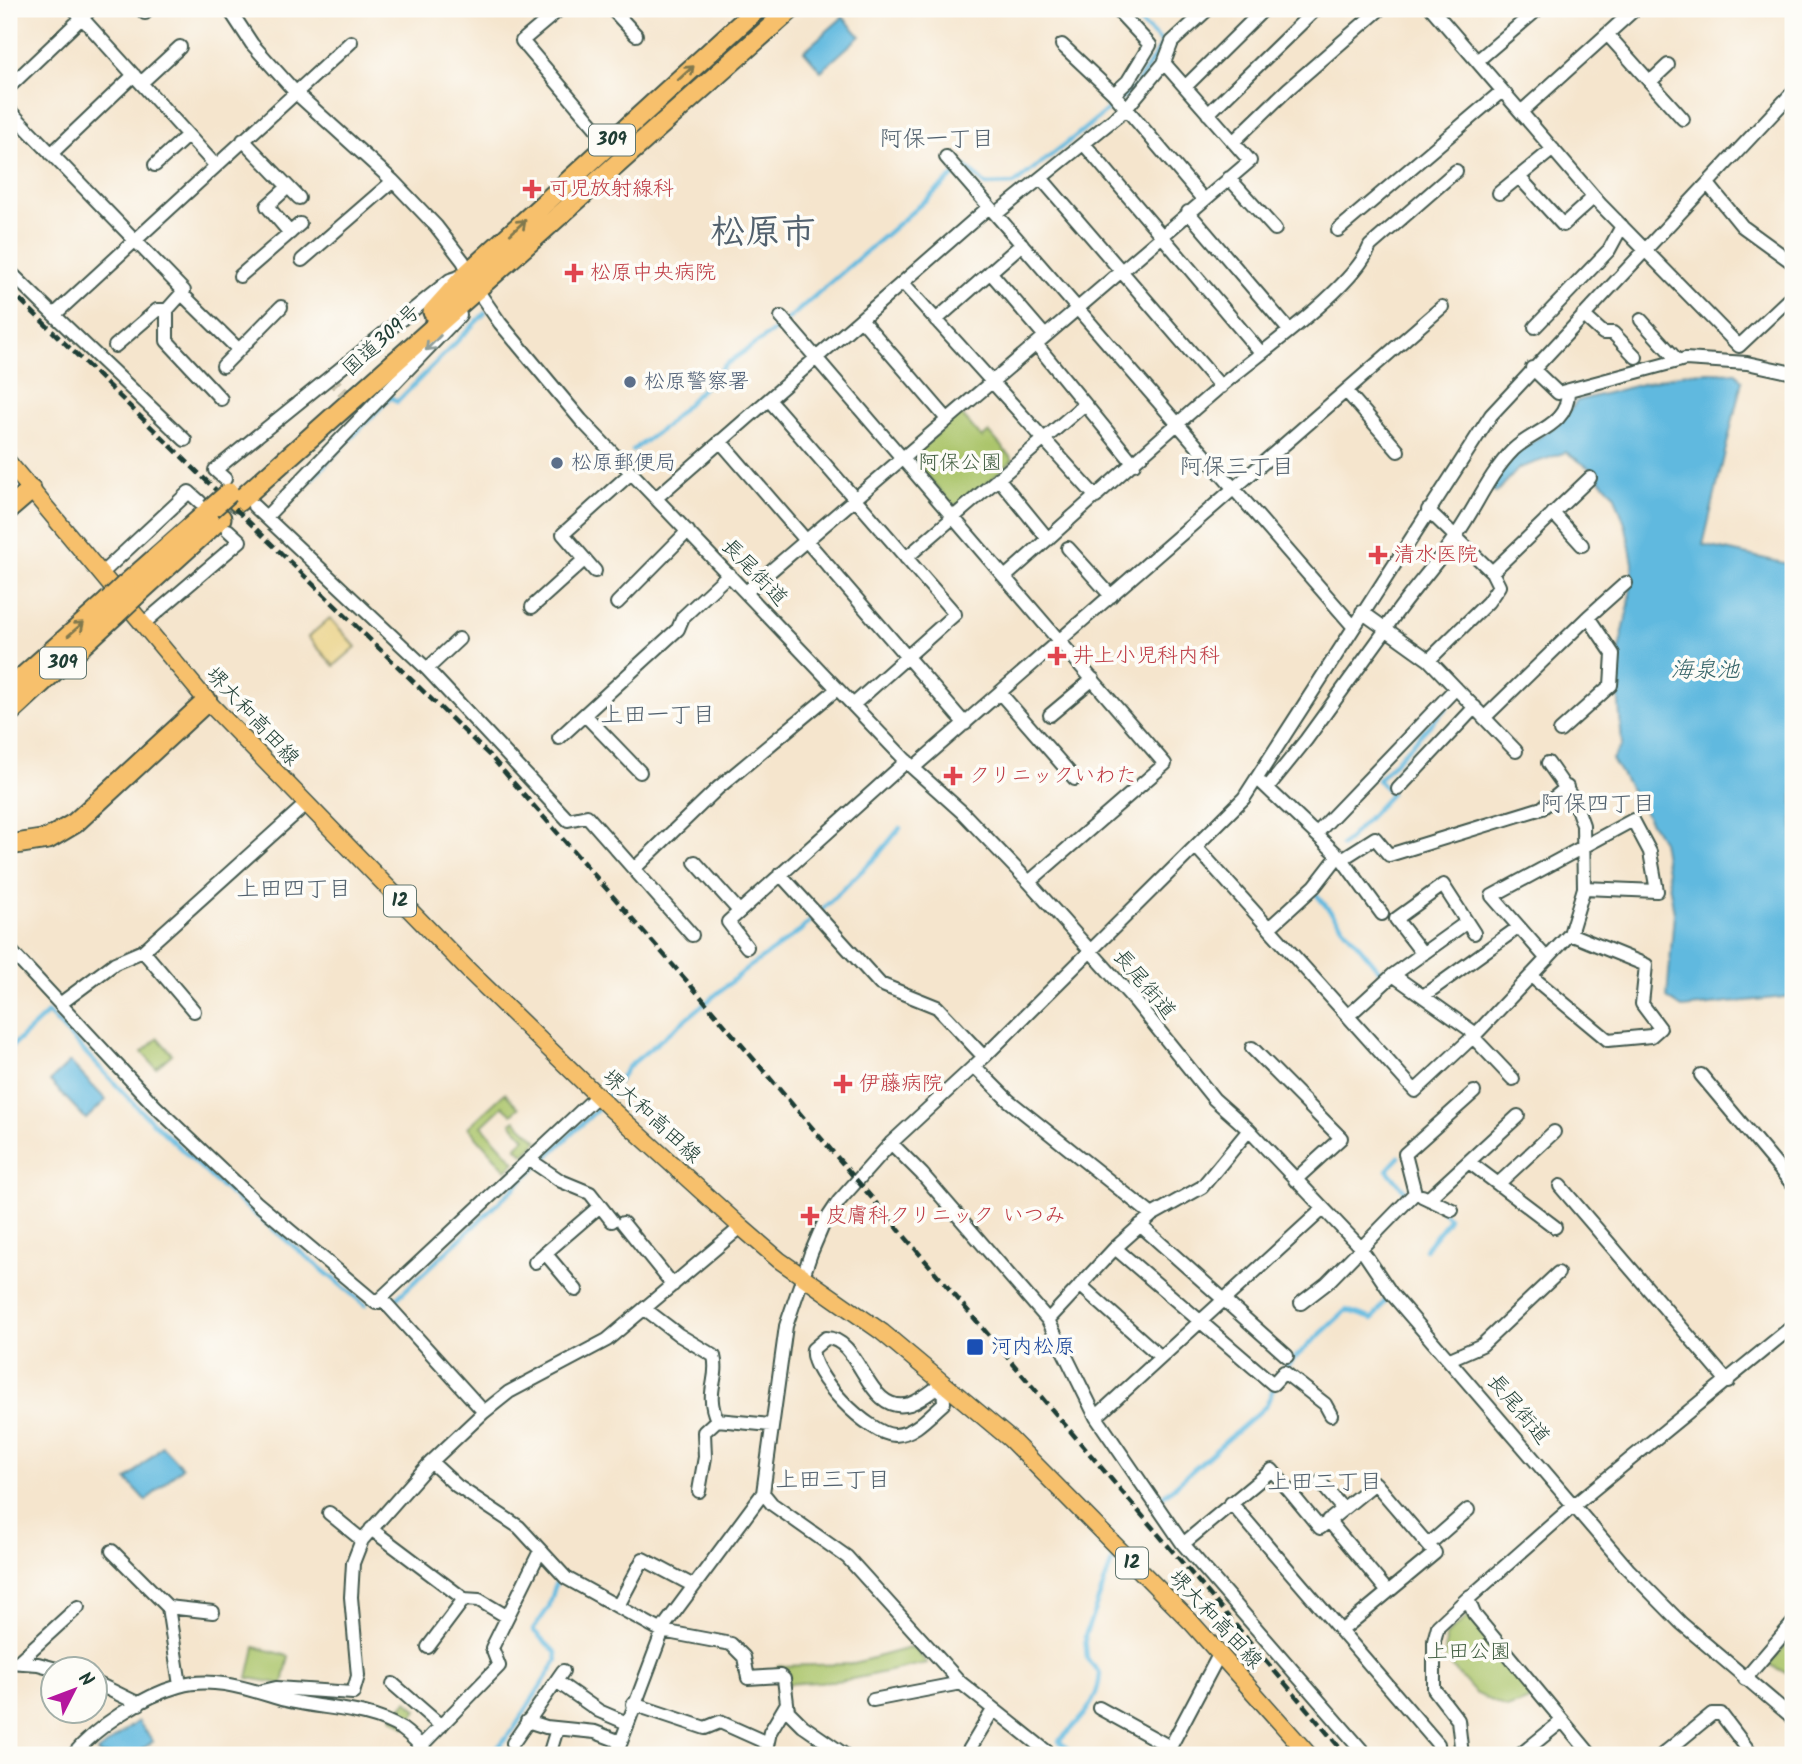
<svg xmlns="http://www.w3.org/2000/svg" width="1802" height="1764" font-family="Kalam,'Klee One',sans-serif">
<rect width="100%" height="100%" fill="#fdfcf7"/>
<filter id="ink" filterUnits="userSpaceOnUse"><feTurbulence type="fractalNoise" baseFrequency=".0143" numOctaves="2"/><feDisplacementMap in="SourceGraphic" scale="14" xChannelSelector="R" yChannelSelector="G"/><feConvolveMatrix kernelMatrix="1 2 1 2 8 2 1 2 1" color-interpolation-filters="sRGB"/></filter>
<filter id="wash" filterUnits="userSpaceOnUse"><feTurbulence type="fractalNoise" baseFrequency=".00686" numOctaves="4" result="noise"/><feDisplacementMap in="SourceGraphic" scale="28" xChannelSelector="R" yChannelSelector="G"/><feGaussianBlur stdDeviation="1.57" result="paint"/><feColorMatrix in="noise" values="0 0 0 0 0 0 0 0 0 0 0 0 0 0 0 0 0 1.4 0 .05"/><feComposite in="paint" operator="in"/></filter>
<g filter="url(#wash)">
<rect width="100%" height="100%" fill="#f5e5cd"/>
<path fill="#abc56b" stroke="#658150" stroke-width="2" d="M960,413L982,438L989,432L1013,460L963,505L952,504L915,462V454Z
M158,1038L172,1054L156,1068L142,1052Z
M505,1093L519,1108L512,1114L503,1106L482,1126L515,1162L506,1170L468,1127Z
M515,1120L538,1141L524,1155L516,1147L525,1138L511,1123Z
M1468,1616L1535,1698L1507,1708L1475,1693L1445,1659L1446,1636Z
M1792,1638H1793V1677L1769,1664Z
M255,1647L289,1656L283,1684L248,1678Z
M913,1647L927,1663L848,1680L787,1684L774,1673L778,1666L851,1664Z
M407,1701L417,1710L405,1727L392,1718Z"/>
<path fill="#eeda9e" stroke="#868c69" stroke-width="2" d="M330,618L356,647L334,666L308,637Z"/>
<path fill="#61b9df" stroke="#407b8a" stroke-width="2" d="M843,17L860,36L821,71L804,51Z
M1711,372L1736,373L1742,381L1703,545L1793,565V996L1682,1008L1667,998L1674,913L1662,841L1612,759L1622,745L1616,662L1629,605L1633,563L1626,527L1614,494L1589,468L1566,452L1519,468L1496,493L1490,489L1515,454L1561,422L1577,401L1684,373Z
M70,1062L106,1100L86,1119L50,1081Z
M162,1446L182,1467L146,1501L127,1480Z
M138,1721L153,1741L135,1755H100L97,1752Z"/>
<g fill="none" stroke-linecap="round" stroke-linejoin="round">
<path stroke="#61b9df" stroke-width="4.5" d="M633,450L665,427L725,365L778,328L965,166L986,185L1014,184L1077,135L1135,87L1163,43L1130,13V9
M274,517L391,397L397,402L485,313
M1342,846L1391,794L1378,780L1447,707
M1316,894L1384,976
M9,1049L48,1013L138,1108L217,1183L365,1305
M606,1099L628,1067L748,968L800,931L877,856L900,828
M1399,1157L1387,1170L1406,1192
M1425,1249L1447,1222L1448,1217L1440,1209
M393,1302L601,1106
M1282,1370L1346,1310L1373,1319L1387,1298
M1161,1498L1266,1406L1274,1387
M491,1755L513,1730L557,1660L556,1653L533,1630L549,1607L556,1583
M1075,1755L1059,1741C1079,1721 1099,1703 1100,1673L1087,1659L1085,1636L1112,1562"/>
</g>
</g>
<g filter="url(#ink)">
<g fill="none" stroke-linecap="round" stroke-linejoin="round">
<path stroke="#cac3ae" stroke-width="12" stroke-dasharray="12 6" stroke-linecap="butt" d="M329,377L364,413"/>
<defs>
<path id="minor" d="M74,9L215,165
M141,9L145,13
M229,9L252,44L296,93L393,181L436,226L463,261L477,290L500,323L581,420L913,768L962,812L1029,882L1136,1002L1214,1099L1249,1130L1360,1247L1391,1293L1628,1569L1681,1623L1793,1718
M560,9L522,41L612,147
M612,9L636,35
M1122,9L1121,14L1150,45L1128,81L1114,94L1203,199
M1432,9L1600,204L1739,346L1793,295
M1607,34L1683,119
M1062,45L1114,94
M1477,61L1538,9
M1650,82L1668,65
M141,83L180,47
M9,87L91,9
M1185,87L1264,9
M9,110L184,291L167,310V341L221,399
M1521,112L1635,9
M1208,114L1316,9
M243,140L299,198
M1233,142L1288,89L1380,9
M1084,144L1261,353
M51,154L134,75
M946,157L1353,626
M155,165L188,135
M1519,177L1563,225L1594,197
M1041,178L1221,387
M1229,178L1275,229
M1708,184L1742,226L1793,263
M288,187L267,206L290,233
M1499,193L1553,149
M1188,212L1288,329
M996,214L1125,110L1164,63L1172,42L1208,9
M1338,230L1502,91
M302,260L393,181
M9,271L54,315L351,42
M990,272L1045,336
M240,276L300,224
M903,283L1096,497
M182,294L239,350
M54,315L185,440
M1583,315L1603,333H1613L1636,357
M781,317L1165,764L1029,882
M861,319L947,419
M936,320L1022,244
M1641,320L1678,361
M1535,327L1609,250L1622,226
M1036,344L1134,464
M115,346L157,310H167
M223,366L281,307
M1532,368L1558,393L1685,359L1747,363L1793,373
M1347,392L1398,451
M770,401L955,614L853,705
M720,441L965,724
M998,478L1048,539
M225,479L215,470L450,280L462,276
M656,498L989,207
M254,506L427,669L568,820L587,816L692,935
M1428,510L1492,572L1499,586L1488,602L1429,660
M1553,513L1582,545
M266,517L460,315
M1068,548L1111,596
M906,558L1085,404
M595,571L563,534L631,473
M1492,572L1590,478
M102,573L189,492L200,502
M1005,577C1079,511 1153,444 1228,380C1265,349 1354,287 1370,246L1456,171
M746,592L1250,161L1164,63
M617,603L688,531
M532,607L585,559
M1362,612L1429,660L1516,751
M1588,617L1626,583
M143,624L240,541L228,530
M1386,628C1407,595 1435,567 1457,534C1476,507 1489,474 1513,450C1534,430 1568,426 1568,392
M427,669L459,639
M1000,693L1075,779
M585,715L640,772
M1050,715L1093,679
M1484,718L1588,617L1613,654L1611,685L1560,731
M559,738L678,629L683,617L729,574
M913,768L1442,307
M1263,784L1342,859L1382,914
M1268,787L1306,740L1385,631
M1398,789L1475,707
M1317,833L1456,688
M1197,848L1415,1091L1476,1034L1570,934L1584,888L1583,825L1574,800L1548,763
M1342,859L1375,838L1389,855L1542,808L1567,787
M695,862L739,911
M634,869L718,788L837,689
M780,874L880,984L937,1007L984,1057
M1269,928L1315,886L1339,855
M747,947L728,922L907,761
M9,949L155,1106L256,1202L376,1303L597,1096
M143,951L194,1011
M1423,954L1396,919L1443,885L1474,933
M1547,959L1492,896L1633,820L1650,852L1657,891L1584,888
M1393,975L1476,1034
M1531,976L1608,1040L1651,1036L1660,1028L1642,1004L1646,965L1570,934
M1423,996L1519,927
M60,1004L115,963L143,951L305,805
M1348,1016L1393,975L1467,922
M1473,1037L1513,1079
M1252,1048L1341,1138L1295,1180
M974,1066L1008,1100L1152,1215
M1701,1075L1793,1185
M891,1143L922,1174L1048,1320L1096,1417L1183,1544L1366,1755
M530,1160L561,1181L590,1193L612,1221
M1469,1162L1555,1227
M1498,1184L1554,1132
M1560,1186L1728,1382
M1422,1196L1452,1210
M1428,1199L1518,1116
M623,1223L673,1285
M1140,1225L1287,1356
M1115,1248L1273,1384L1284,1372L1325,1404L1331,1415
M545,1253L576,1290
M535,1262L600,1206
M1080,1285L1161,1357
M382,1299L484,1412
M1301,1303L1327,1283L1415,1193L1405,1154L1474,1092
M645,1309L679,1335L714,1356C720,1380 704,1391 717,1420
M1048,1320L1115,1248L1152,1215L1202,1187L1249,1130
M826,1338C862,1338 866,1417 910,1404C922,1400 933,1390 943,1383L944,1403C930,1415 915,1434 895,1435C870,1436 808,1373 813,1349Z
M1450,1359L1482,1345L1558,1273
M1096,1417L1323,1209
M431,1462L457,1486L519,1527L566,1578L662,1631L731,1644L744,1657L748,1678L780,1676L784,1679L788,1711L803,1726L845,1755
M1320,1482L1343,1509
M699,1491L705,1457L704,1432L717,1420L771,1425
M763,1493L772,1504L847,1557L961,1683L1051,1755
M1231,1503L1438,1744L1439,1755
M329,1513L362,1540
M1328,1520L1388,1592
M371,1529L464,1599L479,1600L506,1616
M1183,1544L1272,1470L1320,1528L1375,1483L1435,1553L1341,1631
M1428,1545L1468,1510
M112,1551L168,1607L180,1685
M618,1606L643,1559L694,1586
M168,1607L213,1612
M428,1647L464,1599
M19,1661L78,1607
M9,1662L38,1664L60,1670
M1745,1679L1793,1623
M556,1681L599,1711L627,1723
M94,1682L139,1704
M393,1684L441,1726
M263,1691L276,1688L353,1693L358,1676L351,1597L353,1563L362,1540L428,1465L484,1412L509,1392L607,1340L741,1227
M873,1700L961,1683
M633,1704L705,1728L720,1722L767,1743
M1099,1708L1170,1747
M527,1721L546,1727L595,1732L621,1742
M513,1743L563,1671
M421,1746L499,1666L492,1648L540,1551
M73,1755C97,1726 143,1696 179,1686C212,1676 248,1689 278,1698C319,1710 365,1706 402,1729C412,1736 421,1746 429,1755
M549,1755L557,1729
M616,1755L665,1625L763,1493L786,1326L811,1253L823,1225L839,1201L891,1143L984,1057L1244,798L1491,415L1793,92
M765,1755L770,1732L786,1705
M966,1755L993,1710
M1166,1755L1220,1653
M1462,1755L1458,1720L1434,1689V1641L1438,1626L1470,1596
M1520,1755L1562,1721
M1591,1755L1474,1614L1468,1599L1572,1507L1793,1326
M1662,1755L1712,1714H1721L1752,1755"/>
<path id="major" d="M9,463L207,701L467,969L610,1108L741,1227L779,1260L882,1332L1010,1439L1191,1622L1309,1755"/>
<path id="highway" d="M433,312L468,273L757,9
M238,502L791,9
M9,509L31,490
M125,585L211,509
M134,597L221,518
M9,689L107,602
M9,713L116,614
M9,845L48,839L75,823L207,701"/>
</defs>
<use href="#minor" stroke="#3f564b" stroke-width="16"/>
<use href="#major" stroke="#3f564b" stroke-width="19"/>
<use href="#highway" stroke="#3f564b" stroke-width="23"/>
<use href="#minor" stroke="#fff" stroke-width="12"/>
<use href="#major" stroke="#f7c06c" stroke-width="16"/>
<use href="#highway" stroke="#f7c06c" stroke-width="19"/>
<path stroke="#1f3d34" stroke-width="4.5" stroke-dasharray="10 5" stroke-linecap="butt" d="M9,289L492,758L700,996L1346,1755"/>
<defs>
<path id="highway-bridge" d="M211,509L229,493
M107,602L125,585
M116,614L134,597"/>
</defs>
<use href="#highway-bridge" stroke="#3f564b" stroke-width="23" stroke-linecap="butt"/>
<use href="#highway-bridge" stroke="#f7c06c" stroke-width="19"/>
</g>
<defs><path id="oneway-shaft" d="M-6 0H5M1.5-3L5.5 0L1.5 3" fill="none" stroke-width="1.6" stroke-linecap="round" stroke-linejoin="round" transform="scale(1.75)"/></defs>
<g stroke="#80784d">
<use href="#oneway-shaft" transform="translate(686 73) rotate(-42)"/>
<use href="#oneway-shaft" transform="translate(518 227) rotate(-43)"/>
<use href="#oneway-shaft" transform="translate(76 629) rotate(-41)"/>
</g>
<use stroke="#8f9e9a" href="#oneway-shaft" transform="translate(433 343) rotate(135)"/>
</g>
<g fill="#e0444e" stroke="#fdfcf7" stroke-width="2.5">
<path d="M528.5 178.5h7v7h7v7h-7v7h-7v-7h-7v-7h7z"/>
<path d="M570.5 262.5h7v7h7v7h-7v7h-7v-7h-7v-7h7z"/>
<path d="M1374.5 544.5h7v7h7v7h-7v7h-7v-7h-7v-7h7z"/>
<path d="M1053.5 645.5h7v7h7v7h-7v7h-7v-7h-7v-7h7z"/>
<path d="M949.5 765.5h7v7h7v7h-7v7h-7v-7h-7v-7h7z"/>
<path d="M839.5 1073.5h7v7h7v7h-7v7h-7v-7h-7v-7h7z"/>
<path d="M806.5 1205.5h7v7h7v7h-7v7h-7v-7h-7v-7h7z"/>
</g>
<g fill="#5c6f8a" stroke="#fdfcf7" stroke-width="2.5">
<circle cx="630" cy="382" r="7"/>
<circle cx="557" cy="463" r="7"/>
</g>
<rect fill="#1a4fb4" stroke="#fdfcf7" stroke-width="2.5" x="966" y="1338" width="18" height="18" rx="3.5"/>
<g text-anchor="middle" dominant-baseline="central" stroke-width="7" stroke-linejoin="round" paint-order="stroke">
<g fill="#fdfcf7" stroke="#62766e" stroke-width="2">
<rect x="589" y="124.5" width="46" height="31" rx="5"/>
<rect x="40" y="647.5" width="46" height="31" rx="5"/>
<rect x="384" y="885.5" width="32" height="31" rx="5"/>
<rect x="1116" y="1547.5" width="32" height="31" rx="5"/>
</g>
<g font-size="19" font-weight="bold" fill="#1f3d34">
<text x="612" y="140">309</text>
<text x="63" y="663">309</text>
<text x="400" y="901">12</text>
<text x="1132" y="1563">12</text>
</g>
<g font-size="21" fill="#be3a42" stroke="#fdfcf7" text-anchor="start">
<text x="548" y="189">可児放射線科</text>
<text x="590" y="273">松原中央病院</text>
<text x="1394" y="555">清水医院</text>
<text x="1073" y="656">井上小児科内科</text>
<text x="969" y="776">クリニックいわた</text>
<text x="859" y="1084">伊藤病院</text>
<text x="826" y="1216">皮膚科クリニック いつみ</text>
</g>
<g font-size="21" fill="#1f3d34" stroke="#fdfcf7">
<text transform="translate(382 341) rotate(-42)">国道309号</text>
<text transform="translate(754 573) rotate(46)">長尾街道</text>
<text transform="translate(252 717) rotate(47)">堺大和高田線</text>
<text transform="translate(1144 985) rotate(50)">長尾街道</text>
<text transform="translate(651 1117) rotate(43)">堺大和高田線</text>
<text transform="translate(1518 1410) rotate(50)">長尾街道</text>
<text transform="translate(1215 1620) rotate(47)">堺大和高田線</text>
</g>
<g font-size="21" fill="#4e5e75" stroke="#fdfcf7" text-anchor="start">
<text x="644" y="382">松原警察署</text>
<text x="571" y="463">松原郵便局</text>
</g>
<g font-size="21" fill="#425f42" stroke="#fdfcf7">
<text x="960" y="463">阿保公園</text>
<text x="1469" y="1652">上田公園</text>
</g>
<g font-size="21" fill="#164399" stroke="#fdfcf7" text-anchor="start">
<text x="991" y="1347">河内松原</text>
</g>
<g font-size="23" fill="#52616e" stroke="#fdfcf7">
<text x="937" y="140">阿保一丁目</text>
<text x="1237" y="468">阿保三丁目</text>
<text x="658" y="716">上田一丁目</text>
<text x="1598" y="805">阿保四丁目</text>
<text x="294" y="890">上田四丁目</text>
<text x="833" y="1481">上田三丁目</text>
<text x="1325" y="1483">上田二丁目</text>
</g>
<g font-size="23" font-style="italic" fill="#336267" stroke="#fdfcf7">
<text x="1705" y="671">海泉池</text>
</g>
<g font-size="35" font-weight="bold" fill="#52616e" stroke="#fdfcf7">
<text x="763" y="234">松原市</text>
</g>
</g>
<rect width="1802" height="1764" fill="none" stroke="#fdfcf7" stroke-width="35"/>
<g transform="translate(74 1690) rotate(48)"><circle r="33" fill="#fdfcf7" stroke="#a4b0a9" stroke-width="2"/>
<path d="M0-5L12 26L0 18L-12 26Z" fill="#b5179e"/>
<text y="-10" font-size="19" font-weight="bold" text-anchor="middle" fill="#1f3d34">N</text>
</g>
</svg>
